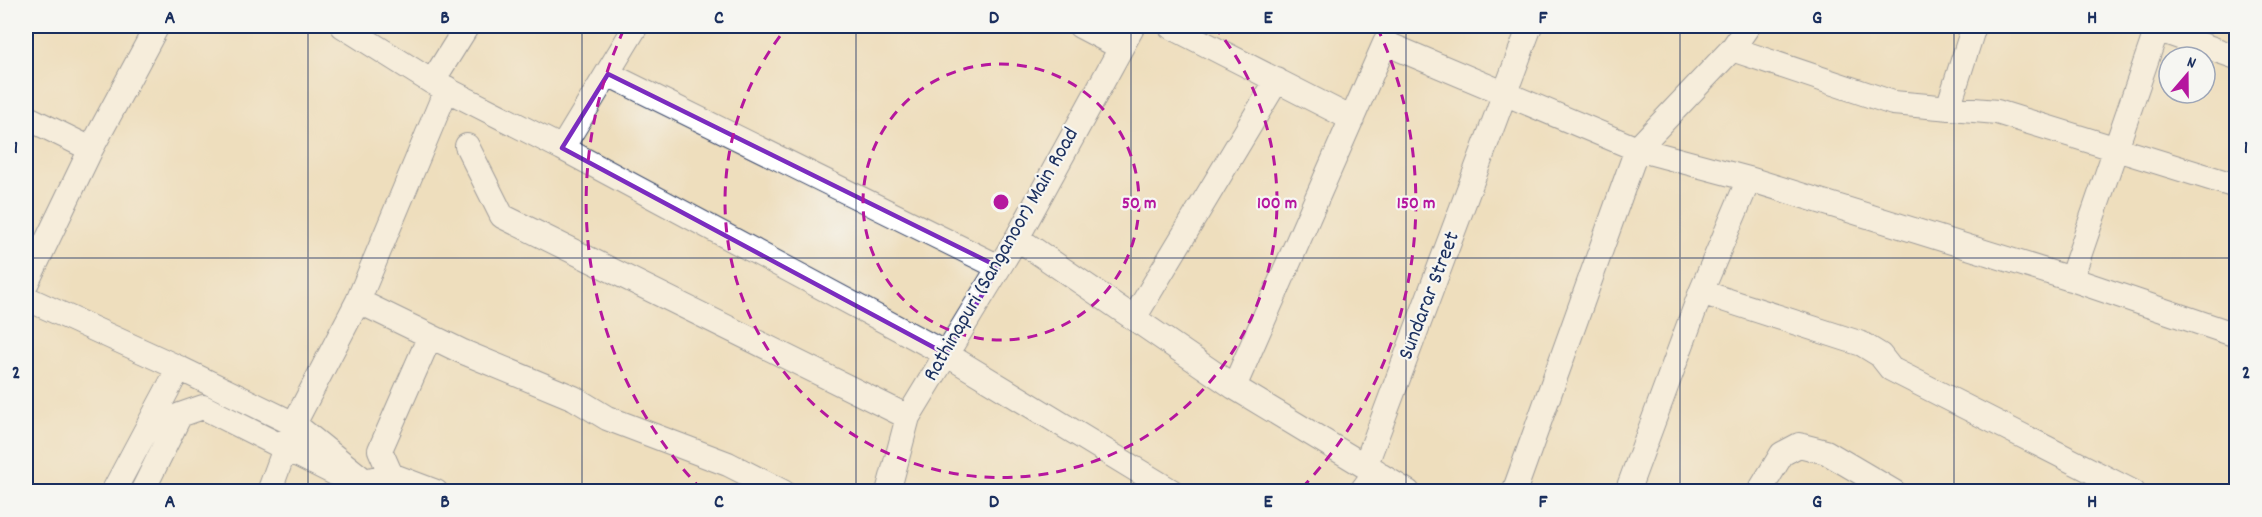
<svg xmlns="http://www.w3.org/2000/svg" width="2262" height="517" font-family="Dekko,sans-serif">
<rect width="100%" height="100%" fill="#f6f6f2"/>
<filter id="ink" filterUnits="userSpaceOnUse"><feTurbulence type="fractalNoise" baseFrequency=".0167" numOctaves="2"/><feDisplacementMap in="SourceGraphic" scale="12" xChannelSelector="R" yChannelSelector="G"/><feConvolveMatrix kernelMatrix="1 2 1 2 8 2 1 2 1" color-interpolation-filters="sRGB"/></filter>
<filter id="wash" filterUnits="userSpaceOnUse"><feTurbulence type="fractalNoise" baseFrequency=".008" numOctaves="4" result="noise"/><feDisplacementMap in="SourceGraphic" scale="24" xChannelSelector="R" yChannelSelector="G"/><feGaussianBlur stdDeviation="1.35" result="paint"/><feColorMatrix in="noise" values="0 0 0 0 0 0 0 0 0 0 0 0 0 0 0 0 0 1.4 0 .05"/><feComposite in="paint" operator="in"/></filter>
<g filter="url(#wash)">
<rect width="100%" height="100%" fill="#eedebd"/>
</g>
<g filter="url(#ink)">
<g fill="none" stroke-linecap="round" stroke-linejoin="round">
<defs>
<path id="minor" d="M343,26L432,82L562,148L946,354L1173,492
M1080,26L1120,47
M1170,26L1352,119
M2148,26L2236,57
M1732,49L1893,103L1997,112L2236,186
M608,74L999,267
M432,82L467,26
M1948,108L1974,26
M26,117L91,149
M467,146L502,216L908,417
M562,148L636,26
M1017,238L1234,387L1408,492
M2071,279L2158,26
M26,284L91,149L157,26
M1701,292L1862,344L1880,355L1891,369L2133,492
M26,298L179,368L294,424L358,301L461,351L574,398L607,418L728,464L783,492
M358,301L447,88
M1134,318L1277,80
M1234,387L1385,43L1637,149L1749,179L2071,279L2236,335
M1366,464L1530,26
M391,475L380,450L430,336
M113,492L179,368
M142,492L180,415L203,407L372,492
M269,492L294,424L365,481L391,475L436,492
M888,492L908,417L1017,238L1133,26
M1361,492L1376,471
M1514,492L1637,149L1732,49L1748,26
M1627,492L1701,292L1749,179
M1759,492L1782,454L1799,445L1826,452L1894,492"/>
</defs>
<use href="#minor" stroke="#3b496c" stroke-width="26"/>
<use href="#minor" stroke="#fff" stroke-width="24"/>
</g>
</g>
<path d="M0 0H2262V517H0ZM608,74L999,267L946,354L562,148Z" fill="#eedebd" fill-opacity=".55" fill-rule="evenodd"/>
<path fill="none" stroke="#7b2cbf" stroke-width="4.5" stroke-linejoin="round" d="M608,74L999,267L946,354L562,148Z"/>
<path fill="none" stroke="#1b2f5e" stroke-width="1.5" stroke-opacity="0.55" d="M308,26V492M582,26V492M856,26V492M1131,26V492M1406,26V492M1680,26V492M1954,26V492M26,258H2236"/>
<g fill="none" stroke="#b5179e" stroke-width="3" stroke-dasharray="10 8">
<circle cx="1001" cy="202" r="138"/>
<path d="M1214 26A276 276 0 1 1 788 26"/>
<path d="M702 490A415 415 0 0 1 625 27M1377 27A415 415 0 0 1 1300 490"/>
</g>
<g text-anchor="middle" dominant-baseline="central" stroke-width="4.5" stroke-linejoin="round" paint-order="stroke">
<g font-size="22" fill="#1b2f5e" stroke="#f6f6f2">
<text transform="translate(1002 255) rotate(-60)">Rathinapuri (Sanganoor) Main Road</text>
<text transform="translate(1430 296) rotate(-69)">Sundarar Street</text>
</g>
</g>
<circle cx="1001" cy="202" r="9" fill="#b5179e" stroke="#f6f6f2" stroke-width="3"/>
<g font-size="18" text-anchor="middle" font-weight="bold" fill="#b5179e" stroke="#f6f6f2" stroke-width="4.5" stroke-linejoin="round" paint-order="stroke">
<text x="1139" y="208">50 m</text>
<text x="1277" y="208">100 m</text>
<text x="1416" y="208">150 m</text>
</g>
<rect width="2262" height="517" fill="none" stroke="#f6f6f2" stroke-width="66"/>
<g transform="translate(2187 75) rotate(20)"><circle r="28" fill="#f6f6f2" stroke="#9ea6b7" stroke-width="1.5"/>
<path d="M0-4.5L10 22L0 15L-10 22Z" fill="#b5179e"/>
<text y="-9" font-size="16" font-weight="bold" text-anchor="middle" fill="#1b2f5e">N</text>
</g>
<rect x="33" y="33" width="2196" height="451" fill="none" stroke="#1b2f5e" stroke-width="2"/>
<g font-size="20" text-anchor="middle" font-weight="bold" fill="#1b2f5e">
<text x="170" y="23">A</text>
<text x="445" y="23">B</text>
<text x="719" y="23">C</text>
<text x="994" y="23">D</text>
<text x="1268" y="23">E</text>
<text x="1543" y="23">F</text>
<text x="1817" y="23">G</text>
<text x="2092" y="23">H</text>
<text x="16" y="153">1</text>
<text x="2246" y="153">1</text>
<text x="16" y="378">2</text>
<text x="2246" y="378">2</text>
<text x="170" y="507">A</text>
<text x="445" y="507">B</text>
<text x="719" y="507">C</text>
<text x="994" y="507">D</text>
<text x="1268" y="507">E</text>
<text x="1543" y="507">F</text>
<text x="1817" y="507">G</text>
<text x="2092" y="507">H</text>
</g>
</svg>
